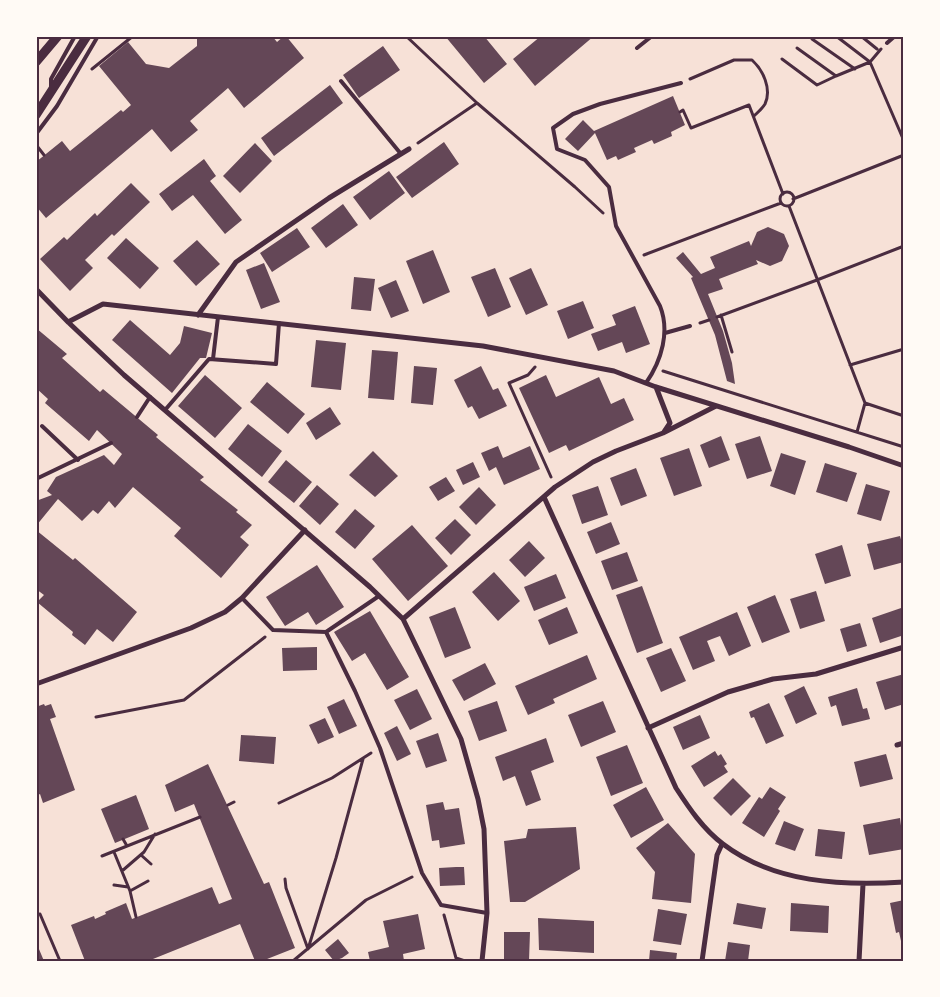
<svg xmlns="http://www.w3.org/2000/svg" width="940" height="997" font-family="Ubuntu,sans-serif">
<rect width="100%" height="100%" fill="#f7e1d7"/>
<path fill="#644757" d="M197,36H240L242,39L246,36H272L277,42L284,36H286L304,58L244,108L228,88L190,121L198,130L171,152L152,129L46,218L36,206V162L62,141L70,151L121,110L123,112L131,105L99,66L128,42L146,64L169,68L197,46Z
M445,36H484L507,64L484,83Z
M541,36H594L535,86L513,59Z
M383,46L400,70L359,98L343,75Z
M330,85L343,103L274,156L261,138Z
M673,96L685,125L671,132L672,136L654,144L652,140L634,148L636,152L618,160L616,156L607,160L595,133L578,151L565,139L583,120L594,131Z
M444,142L459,164L412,198L396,177Z
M255,143L272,161L240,193L223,176Z
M204,159L216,176L210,181L242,220L225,234L193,195L172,211L159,194Z
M389,171L405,193L370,220L353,197Z
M131,183L150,202L114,236L112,234L85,260L93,268L70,291L40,259L64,237L67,240L95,213L97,216Z
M343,204L358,225L326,248L311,228Z
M768,227L784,234L789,246L782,261L770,266L756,260L758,264L719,279L723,289L708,294L723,331L732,363L735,384L727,381L715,335L691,278L693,277L676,258L683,252L701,274L715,268L710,257L749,241L751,246L757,232Z
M297,228L310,247L272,272L260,253Z
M126,238L159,268L140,289L107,258Z
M197,240L220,264L196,286L173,261Z
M433,250L450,292L423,304L406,261Z
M264,263L280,302L261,309L246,270Z
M495,268L511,307L488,317L471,277Z
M531,268L548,305L526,315L509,278Z
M354,277L375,279L371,311L351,309Z
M396,280L409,311L391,318L378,288Z
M583,301L594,328L568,339L557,311Z
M635,306L650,344L626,353L622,342L598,351L591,334L616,325L612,315Z
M130,320L170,355L180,343L184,326L212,333L206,358H200L172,393L112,340Z
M36,328L67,354L62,358L100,392L103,389L158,435L156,437L204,477L200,480L238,510L236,512L252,525L240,537L249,545L221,578L174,536L181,528L133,487L115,508L109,501L98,514L93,510L82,521L58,499L36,526V501L52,495L47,491L56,477L104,455L114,465L122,454L97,430L89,441L45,403L48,399L36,388Z
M316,340L346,343L341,390L311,387Z
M372,350L398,352L394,400L368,398Z
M414,366L437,368L433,405L411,403Z
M481,366L493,390L498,388L507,406L479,419L472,406L468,408L454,380Z
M205,375L242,408L215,438L178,406Z
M546,375L556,397L599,377L611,404L624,398L634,420L569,451L566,445L549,453L519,388Z
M267,382L305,414L288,434L250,402Z
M330,407L341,424L316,440L306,423Z
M248,424L282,451L262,477L228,449Z
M721,436L730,460L709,468L700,445Z
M760,436L772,471L747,479L735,444Z
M498,446L503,458L530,446L540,469L504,485L496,467L489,471L481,453Z
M689,448L702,486L674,496L660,458Z
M373,451L398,476L375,497L349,475Z
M781,453L806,461L795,495L770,486Z
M286,460L312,482L294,503L268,482Z
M473,462L480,477L463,485L456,470Z
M825,463L857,473L847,502L816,492Z
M636,468L647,496L621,506L610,478Z
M446,477L455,491L438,501L429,487Z
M866,484L890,491L881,521L857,514Z
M317,485L339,504L320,525L299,506Z
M598,486L608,515L582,524L572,495Z
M479,487L496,505L476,525L459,507Z
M355,509L375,526L355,549L335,532Z
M455,519L471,535L451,555L435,538Z
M611,522L620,544L596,554L587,532Z
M412,525L448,566L408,601L372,559Z
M36,530L73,560L75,558L137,612L113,642L97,629L85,645L72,635L73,632L37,602L44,595L36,589Z
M900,536L904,550V562L874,570L867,544Z
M529,541L545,558L525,577L509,560Z
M842,545L851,576L825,584L815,554Z
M627,552L638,581L612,590L601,561Z
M317,565L344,607L316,625L308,612L285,626L266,597Z
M494,572L520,601L498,621L472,592Z
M556,574L566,598L534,611L524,587Z
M642,586L663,643L637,653L616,595Z
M816,591L825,621L800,629L790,599Z
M775,595L790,632L762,643L747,607Z
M455,607L471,648L445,658L429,617Z
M567,607L578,633L549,645L538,620Z
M904,607V635L880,643L872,618Z
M370,611L409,677L387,690L365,653L352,661L334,632Z
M737,612L751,646L729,656L720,636L712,639L707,641L715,661L693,670L679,637Z
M860,623L867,646L847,652L840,629Z
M317,647V670L283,671L282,648Z
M671,648L686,681L661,692L646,658Z
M587,655L597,679L553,699L555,703L528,715L515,686Z
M485,663L496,684L464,701L452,680Z
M904,674V704L885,710L876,682Z
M804,686L817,714L796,724L784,696Z
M857,688L863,709L867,708L870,719L842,726L836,705L831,707L828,697Z
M417,689L432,719L410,730L394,700Z
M344,699L357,726L339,734L327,707Z
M497,701L507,731L479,741L468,711Z
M603,701L616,732L581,747L568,715Z
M769,703L784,736L766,744L754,717L751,718L749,712Z
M44,704L45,706L51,704L56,717L50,719L75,790L43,803L40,794L36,796V707Z
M700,715L710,738L683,750L673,727Z
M325,718L334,737L318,744L309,725Z
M397,726L411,754L397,761L384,733Z
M438,733L447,761L426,768L416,741Z
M241,735L276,737L274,764L239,761Z
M546,738L554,762L531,771L541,800L526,806L515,776L503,781L495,757Z
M627,745L643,783L611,796L596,757Z
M715,751L718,756L721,754L727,764L724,766L728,772L704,787L691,766Z
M886,754L893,779L860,787L854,762Z
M208,764L264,884L269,882L295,948L262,961H255L240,924L148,961H85L71,925L94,916L95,919L106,914L105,912L126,903L132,919L212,887L219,904L232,899L194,804L175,812L165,785Z
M733,778L751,796L731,816L713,798Z
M646,787L664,820L631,838L613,805Z
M770,787L786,797L778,809L780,811L764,837L742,823L759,797L762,799Z
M136,795L149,829L115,843L101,809Z
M443,802L445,810L459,808L465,844L440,848L439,840L432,841L426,805Z
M900,818L904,849L869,855L863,825Z
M784,821L804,829L795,851L775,844Z
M668,823L695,854L691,903L652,899L655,872L636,848Z
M576,827L580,869L525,902H510L504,841L526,838L528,829Z
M818,829L845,832L842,859L815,856Z
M456,867H464L465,885L440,886L439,868Z
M904,900V950H903L899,932L896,933L890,903Z
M737,903L766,908L762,929L733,924Z
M791,903L829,906L828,933L790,931Z
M658,909L687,914L681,945L653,941Z
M418,914L425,949L403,954L404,961H370L368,952L389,947L383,921Z
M538,918L594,921V953L539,950Z
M504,932H530L529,961H504Z
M338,939L349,953L342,958L334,961L325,950Z
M36,942L44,961H36Z
M728,942L750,945L748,961H725Z
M650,950L677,953L676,961H649Z"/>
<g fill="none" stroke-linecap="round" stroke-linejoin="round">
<path stroke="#4a2c40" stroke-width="3" d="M406,36L477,103L575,187L603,213
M861,36L877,49
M812,39L855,69
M797,48L836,76L870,62L836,36
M881,49L870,62L904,141
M782,59L817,85L836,76
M92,69L133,36
M690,79L734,60H752C763,70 772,89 765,104C762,109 757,113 754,116
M680,112L683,110L691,128L749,105L783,194
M418,143L477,103
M37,146L44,155
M780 199a7 7 0 1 1 14 0a7 7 0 1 1-14 0Z
M793,199L904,155
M789,206L865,403L904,416
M644,255L781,203
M721,315L732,352
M717,317L817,280L904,246
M700,323L709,320
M850,365L904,349
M535,367L528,375L509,383L551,477
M663,371L904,447
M857,432L865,403
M96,717L184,700L265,637
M279,803L332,778L371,753
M228,805L234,802
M123,839L127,846
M114,852L130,891L136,917
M141,855L151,864
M102,856L200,817
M122,871L144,852L155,834
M285,879L286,888L308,949
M114,885L128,887
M130,891L148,881
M40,914L60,961
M444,915L456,958L465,961
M308,949L336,858L363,759
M293,961L366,900L412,877"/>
<path stroke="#4a2c40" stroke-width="4" d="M887,43L895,36
M637,48L652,36
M341,81L401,154
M51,87V79L75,36
M36,134L57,106L98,36
M665,333L690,326
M213,359L218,317
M646,383C662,360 670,331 660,306L616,226L609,187L585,160L557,149L553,128L573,114L600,104L681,83
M165,410L209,359L276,364L279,323
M137,417L150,397
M42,426L78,460
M36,479L111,443
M242,598L273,630L326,632L379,596
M326,632L355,691L380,748L422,873L441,905L487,913"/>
<path stroke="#4a2c40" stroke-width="5" d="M36,289L68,322L124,375L370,587L403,619L461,739L478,799L484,829L487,913L482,961
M198,315L236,262L329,198L409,149
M68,322L103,304L483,346L614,371L656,387L849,447L904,466
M656,387L670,423L664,432
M544,497L676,788C689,808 703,829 723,844C774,883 842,886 904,882
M403,619L555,487L593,462L616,451L663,433L716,406
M36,684L191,628L225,612L242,598L305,530
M648,728L728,692L773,679L816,674L904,647
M897,745L904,743
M702,961L717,855L722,844
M859,961L863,884"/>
<path stroke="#4a2c40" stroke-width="9" d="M36,62L58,36
M36,115L87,36"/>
</g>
<rect width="940" height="997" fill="none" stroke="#fffaf5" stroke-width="75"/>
<rect x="38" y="38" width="864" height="922" fill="none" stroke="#4a2c40" stroke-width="2"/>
</svg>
